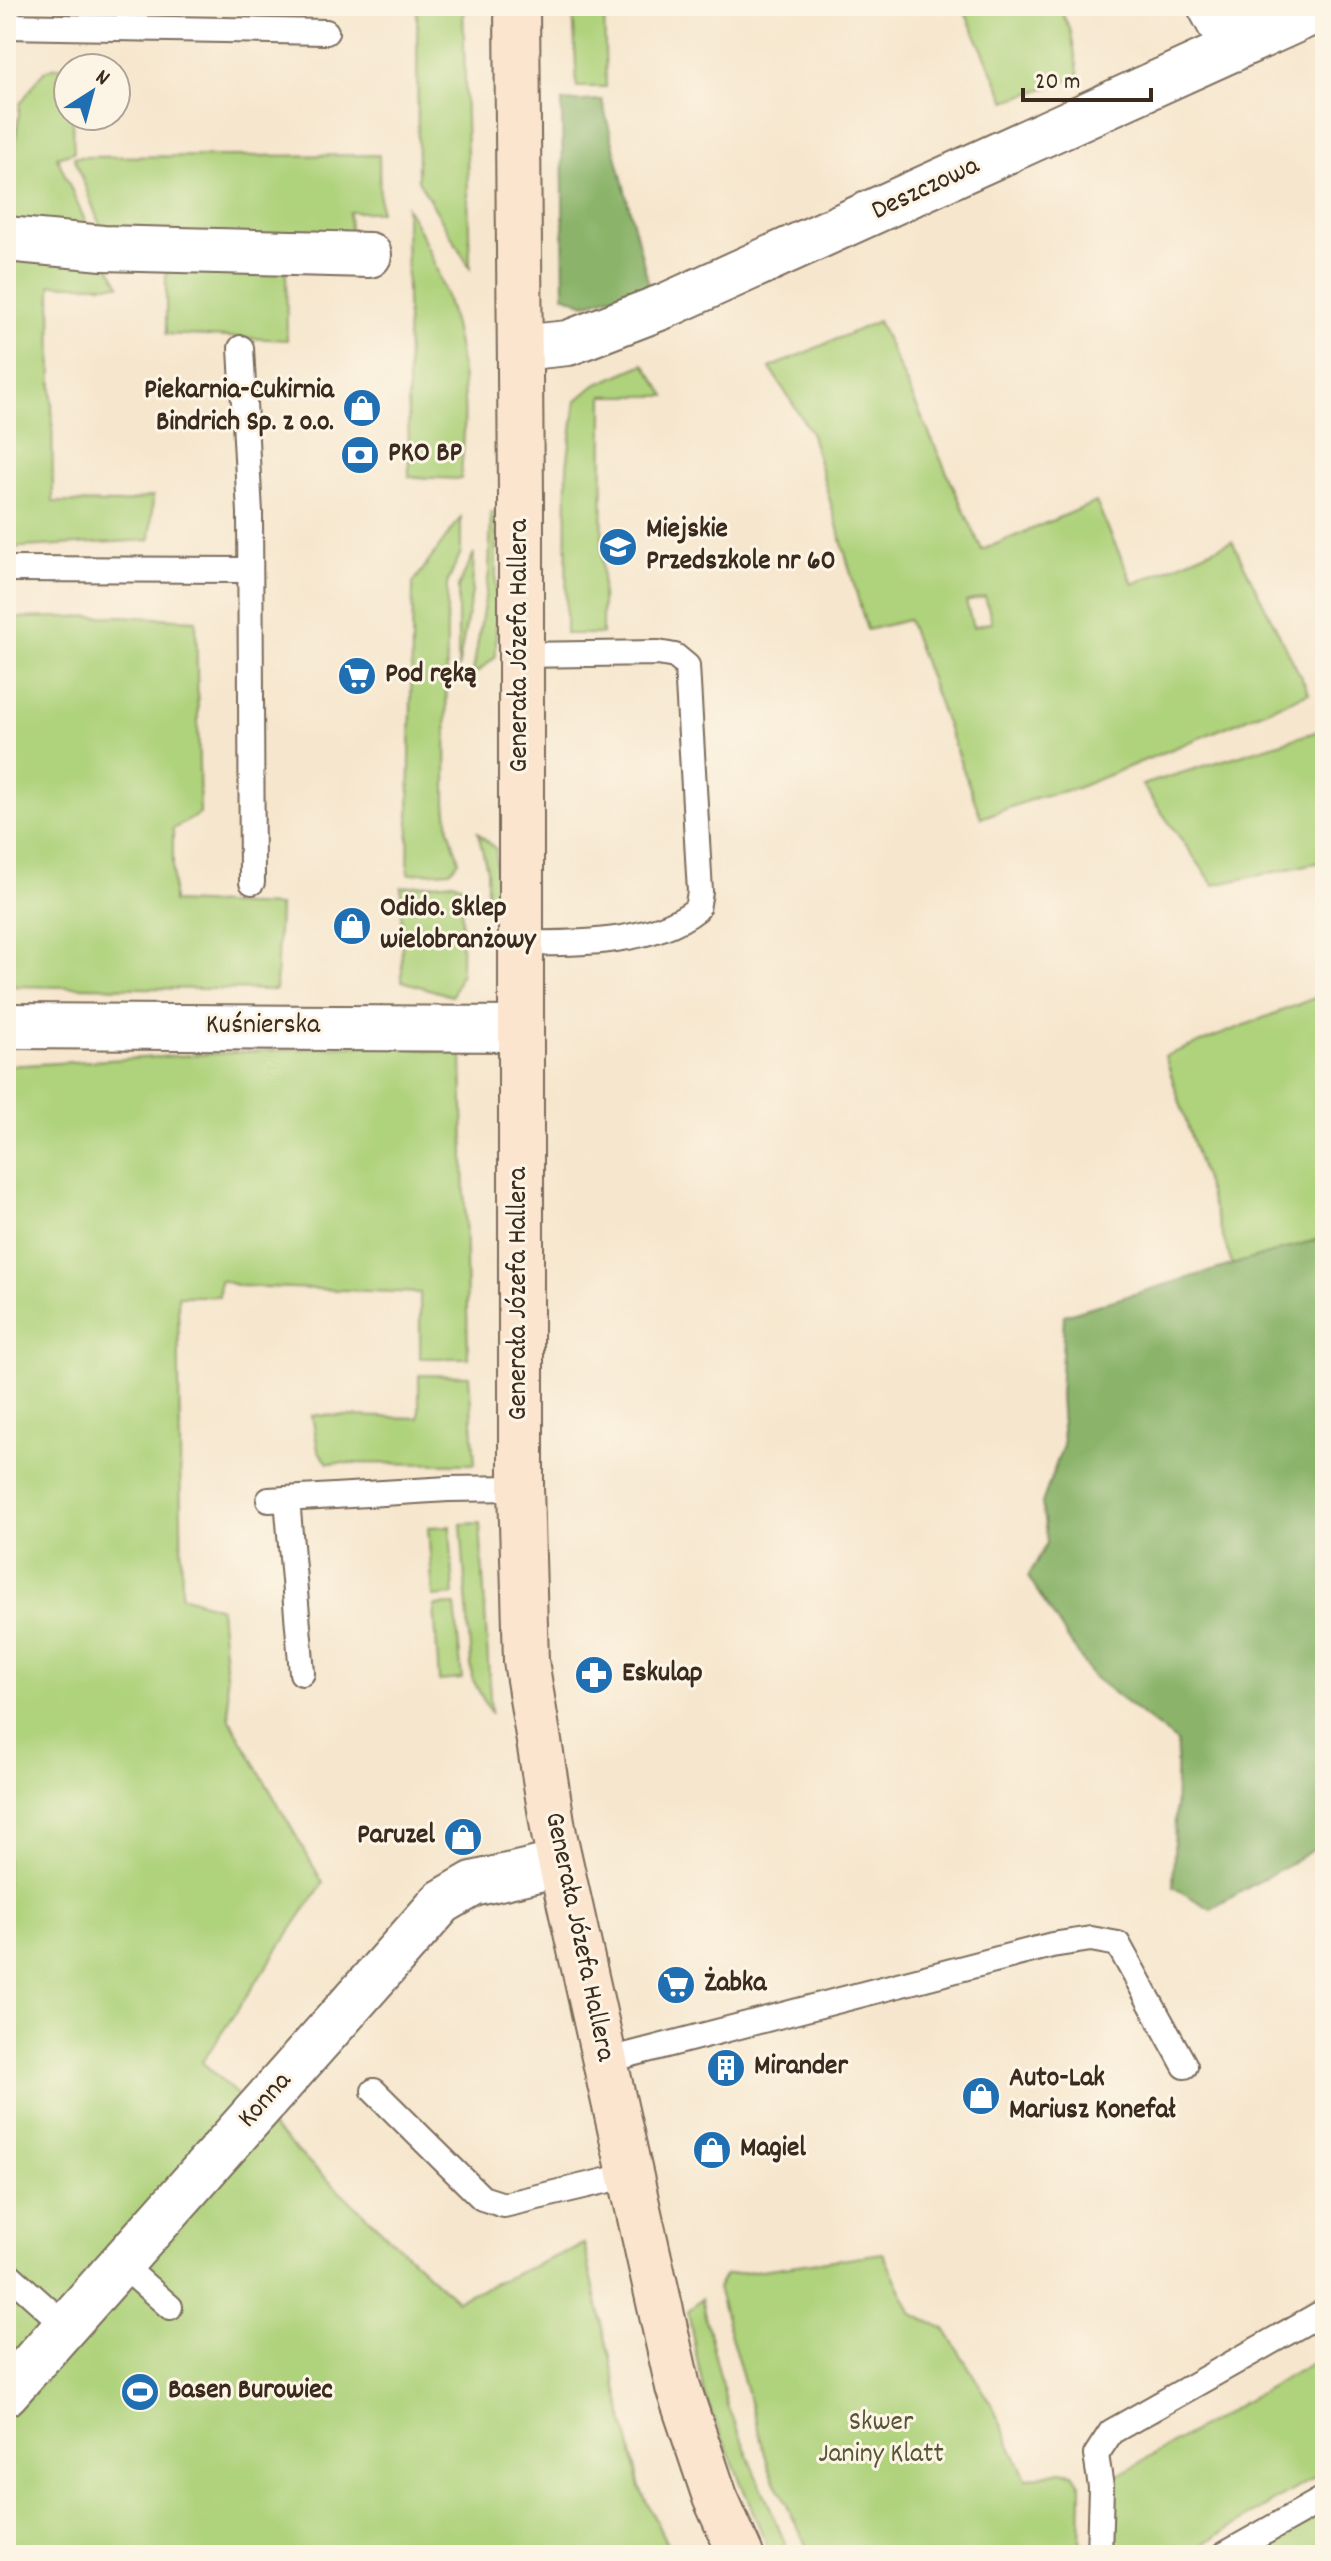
<svg xmlns="http://www.w3.org/2000/svg" width="1331" height="2561" font-family="Dekko,sans-serif">
<rect width="100%" height="100%" fill="#fcf5e5"/>
<filter id="ink" filterUnits="userSpaceOnUse"><feTurbulence type="fractalNoise" baseFrequency=".0125" numOctaves="2"/><feDisplacementMap in="SourceGraphic" scale="16" xChannelSelector="R" yChannelSelector="G"/><feConvolveMatrix kernelMatrix="1 2 1 2 8 2 1 2 1" color-interpolation-filters="sRGB"/></filter>
<filter id="wash" filterUnits="userSpaceOnUse"><feTurbulence type="fractalNoise" baseFrequency=".006" numOctaves="4" result="noise"/><feDisplacementMap in="SourceGraphic" scale="32" xChannelSelector="R" yChannelSelector="G"/><feGaussianBlur stdDeviation="1.8" result="paint"/><feColorMatrix in="noise" values="0 0 0 0 0 0 0 0 0 0 0 0 0 0 0 0 0 1.4 0 .05"/><feComposite in="paint" operator="in"/></filter>
<g filter="url(#wash)">
<rect width="100%" height="100%" fill="#f6e6cd"/>
<path fill="#afd27b" stroke="#757e4c" stroke-width="2" fill-rule="evenodd" d="M417,6H463L470,268L418,180Z
M573,6H604L606,87H577Z
M962,6H1059L1071,32L1079,77L1006,101Z
M55,67L68,68V116H72L74,152L57,157L93,239L120,285H51L53,502L122,503L153,496L150,540L6,548V221L20,104L44,71Z
M379,155L380,212H349L351,249L104,236L74,157Z
M406,207C440,262 462,334 464,400C466,426 462,453 461,479L409,477Z
M166,258L286,259L287,340L166,334Z
M878,321L982,550L1096,502L1133,584L1232,541L1309,693L1077,788L1038,797L981,818L908,620L867,630L810,431L770,368ZM985,597L992,622L973,627L966,602Z
M644,364L666,396H603L602,634H566L567,466L576,401L595,385Z
M491,512H496V656L478,672H473L489,573Z
M461,517V552L447,584L446,802L449,829L459,861L450,871L408,874L413,583Z
M474,553L472,592L458,669V587Z
M118,616L196,620L200,814L173,829V902L279,906L276,990L6,986V618Z
M1325,729V861L1214,885L1142,785Z
M478,833L496,849V922L487,915V869Z
M453,882L462,886L461,973L452,996L402,981L401,887Z
M1325,994V1237L1232,1265L1165,1056Z
M382,1044L462,1054L468,1358H420V1293L239,1286L220,1280L219,1296H178L182,1596L220,1608L230,1720L323,1883L202,2062L456,2300L584,2244L640,2488L672,2555H6V1066Z
M419,1375L469,1376L475,1464L328,1463L318,1450L312,1415L419,1418Z
M480,1523L491,1714L472,1678L461,1524Z
M450,1526L454,1595L433,1597L428,1527Z
M455,1605L462,1679L439,1681L434,1606Z
M883,2253L912,2314L945,2329L991,2403L1026,2479L1060,2471L1073,2473L1081,2485L1080,2555H811L769,2468L717,2288L725,2275Z
M701,2299L727,2405L790,2555H771L704,2394L688,2312Z
M1325,2323V2471L1185,2555H1111L1113,2478L1324,2356Z
M1325,2511V2555H1251Z"/>
<path fill="#8bb46b" stroke="#636f44" stroke-width="2" d="M602,100L649,285L585,304L564,295L562,102Z
M1325,1237V1843L1211,1909L1173,1887L1177,1742L1092,1676L1028,1577L1047,1543L1042,1503L1063,1445L1060,1395L1064,1315Z"/>
</g>
<g filter="url(#ink)">
<g fill="none" stroke-linecap="round" stroke-linejoin="round">
<defs>
<path id="lane" d="M6,26L326,32
M241,348L250,513L252,882
M6,569L248,570
M520,655L658,653L675,656L687,666L700,892L697,909C653,944 574,944 520,943
M287,1499L302,1673
M269,1500L448,1489L521,1488
M605,2061L1052,1945L1091,1939L1118,1944L1185,2066
M374,2091L482,2198L504,2205L630,2175
M121,2264L170,2307
M6,2272L66,2326
M1099,2555L1101,2487L1096,2455L1111,2432L1325,2311
M1224,2555L1325,2498"/>
<path id="street" d="M1210,6L1233,49
M6,239L103,248L369,255
M520,348L568,343L667,305L1325,7
M6,1026L520,1029
M6,2393L442,1902L473,1884L560,1864"/>
<path id="secondary" d="M517,6L521,494V1488L526,1661L554,1834L678,2387L715,2497L741,2555"/>
</defs>
<use href="#lane" stroke="#7c6c5b" stroke-width="28"/>
<use href="#street" stroke="#7c6c5b" stroke-width="48"/>
<use href="#secondary" stroke="#7c6c5b" stroke-width="48"/>
<use href="#lane" stroke="#fff" stroke-width="24"/>
<use href="#street" stroke="#fff" stroke-width="44"/>
<use href="#secondary" stroke="#fbe5cf" stroke-width="44"/>
</g>
</g>
<defs>
<symbol id="shop-disc" viewBox="-11 -11 22 22"><circle r="9.5" fill="#1f6fb2" stroke="#fcf5e5"/><path d="M-5-2.5h2.3a2.7 3.5 0 0 1 5.4 0H5L5.5 6h-11ZM-1.5-2.5h3a1.5 2.3 0 0 0-3 0Z" fill="#fff"/></symbol>
<symbol id="bank-disc" viewBox="-11 -11 22 22"><circle r="9.5" fill="#1f6fb2" stroke="#fcf5e5"/><path d="M-6-4H6V4H-6ZM0-2.3a2.3 2.3 0 1 0 0 4.6a2.3 2.3 0 1 0 0-4.6Z" fill="#fff"/></symbol>
<symbol id="school-disc" viewBox="-11 -11 22 22"><circle r="9.5" fill="#1f6fb2" stroke="#fcf5e5"/><path d="M0-5L7-2L0 1L-7-2ZM-4 1L0 2.5L4 1V4Q0 6-4 4Z" fill="#fff"/></symbol>
<symbol id="supermarket-disc" viewBox="-11 -11 22 22"><circle r="9.5" fill="#1f6fb2" stroke="#fcf5e5"/><path d="M-6-5.5h2.5l.6 2H6L4.5 2H-2.5L-4.4-4H-6ZM-1.5 3.2a1.3 1.3 0 1 0 .1 0ZM3 3.2a1.3 1.3 0 1 0 .1 0Z" fill="#fff"/></symbol>
<symbol id="pharmacy-disc" viewBox="-11 -11 22 22"><circle r="9.5" fill="#1f6fb2" stroke="#fcf5e5"/><path d="M-2-6h4v4h4v4h-4v4h-4v-4h-4v-4h4Z" fill="#fff"/></symbol>
<symbol id="building-disc" viewBox="-11 -11 22 22"><circle r="9.5" fill="#1f6fb2" stroke="#fcf5e5"/><path d="M-4-6H4V6H1V3H-1V6H-4ZM-2.5-4.3h1.7v1.8h-1.7ZM.8-4.3h1.7v1.8H.8ZM-2.5-1h1.7V.8h-1.7ZM.8-1h1.7V.8H.8Z" fill="#fff"/></symbol>
<symbol id="stadium-disc" viewBox="-11 -11 22 22"><circle r="9.5" fill="#1f6fb2" stroke="#fcf5e5"/><path d="M0-5a6.5 5 0 1 0 0 10a6.5 5 0 1 0 0-10ZM-3.5-1.8h7v3.6h-7Z" fill="#fff"/></symbol>
</defs>
<g fill-rule="evenodd">
<use href="#shop-disc" x="340" y="386" width="44" height="44"/>
<use href="#bank-disc" x="338" y="433" width="44" height="44"/>
<use href="#school-disc" x="596" y="525" width="44" height="44"/>
<use href="#supermarket-disc" x="335" y="654" width="44" height="44"/>
<use href="#shop-disc" x="330" y="904" width="44" height="44"/>
<use href="#pharmacy-disc" x="572" y="1653" width="44" height="44"/>
<use href="#shop-disc" x="441" y="1815" width="44" height="44"/>
<use href="#supermarket-disc" x="654" y="1963" width="44" height="44"/>
<use href="#building-disc" x="704" y="2046" width="44" height="44"/>
<use href="#shop-disc" x="959" y="2074" width="44" height="44"/>
<use href="#shop-disc" x="690" y="2128" width="44" height="44"/>
<use href="#stadium-disc" x="118" y="2370" width="44" height="44"/>
</g>
<g text-anchor="middle" dominant-baseline="central" stroke-width="6" stroke-linejoin="round" paint-order="stroke">
<g font-size="28" fill="#3b2a1e" stroke="#fcf5e5">
<text transform="translate(926 190) rotate(-25)">Deszczowa</text>
<text transform="translate(521 646) rotate(-90)">Generała Józefa Hallera</text>
<text x="263" y="1027">Kuśnierska</text>
<text transform="translate(520 1294) rotate(-90)">Generała Józefa Hallera</text>
<text transform="translate(578 1937) rotate(78)">Generała Józefa Hallera</text>
<text transform="translate(266 2101) rotate(-48)">Konna</text>
</g>
<g font-size="28" font-weight="bold" fill="#3b2a1e" stroke="#fcf5e5" text-anchor="start">
<text x="334" y="392" text-anchor="end">Piekarnia-Cukirnia<tspan x="334" dy="32">Bindrich Sp. z o.o.</tspan></text>
<text x="388" y="455">PKO BP</text>
<text x="646" y="531">Miejskie<tspan x="646" dy="32">Przedszkole nr 60</tspan></text>
<text x="385" y="676">Pod ręką</text>
<text x="380" y="910">Odido. Sklep<tspan x="380" dy="32">wielobranżowy</tspan></text>
<text x="622" y="1675">Eskulap</text>
<text x="435" y="1837" text-anchor="end">Paruzel</text>
<text x="704" y="1985">Żabka</text>
<text x="754" y="2068">Mirander</text>
<text x="1009" y="2080">Auto-Lak<tspan x="1009" dy="32">Mariusz Konefał</tspan></text>
<text x="740" y="2150">Magiel</text>
<text x="168" y="2392">Basen Burowiec</text>
</g>
<g font-size="28" fill="#585435" stroke="#fcf5e5">
<text x="881" y="2424">Skwer<tspan x="881" dy="32">Janiny Klatt</tspan></text>
</g>
</g>
<rect width="1331" height="2561" fill="none" stroke="#fcf5e5" stroke-width="32"/>
<g transform="translate(92 92) rotate(36)"><circle r="38" fill="#fcf5e5" stroke="#afa495" stroke-width="2"/>
<path d="M0-6L14 30L0 20L-14 30Z" fill="#1f6fb2"/>
<text y="-12" font-size="22" font-weight="bold" text-anchor="middle" fill="#3b2a1e">N</text>
</g>
<path d="M1023 88v12h128v-12" fill="none" stroke="#3b2a1e" stroke-width="4"/>
<text x="1035" y="88" font-size="24" fill="#3b2a1e" stroke="#fcf5e5" stroke-width="6" paint-order="stroke">20 m</text>
</svg>
